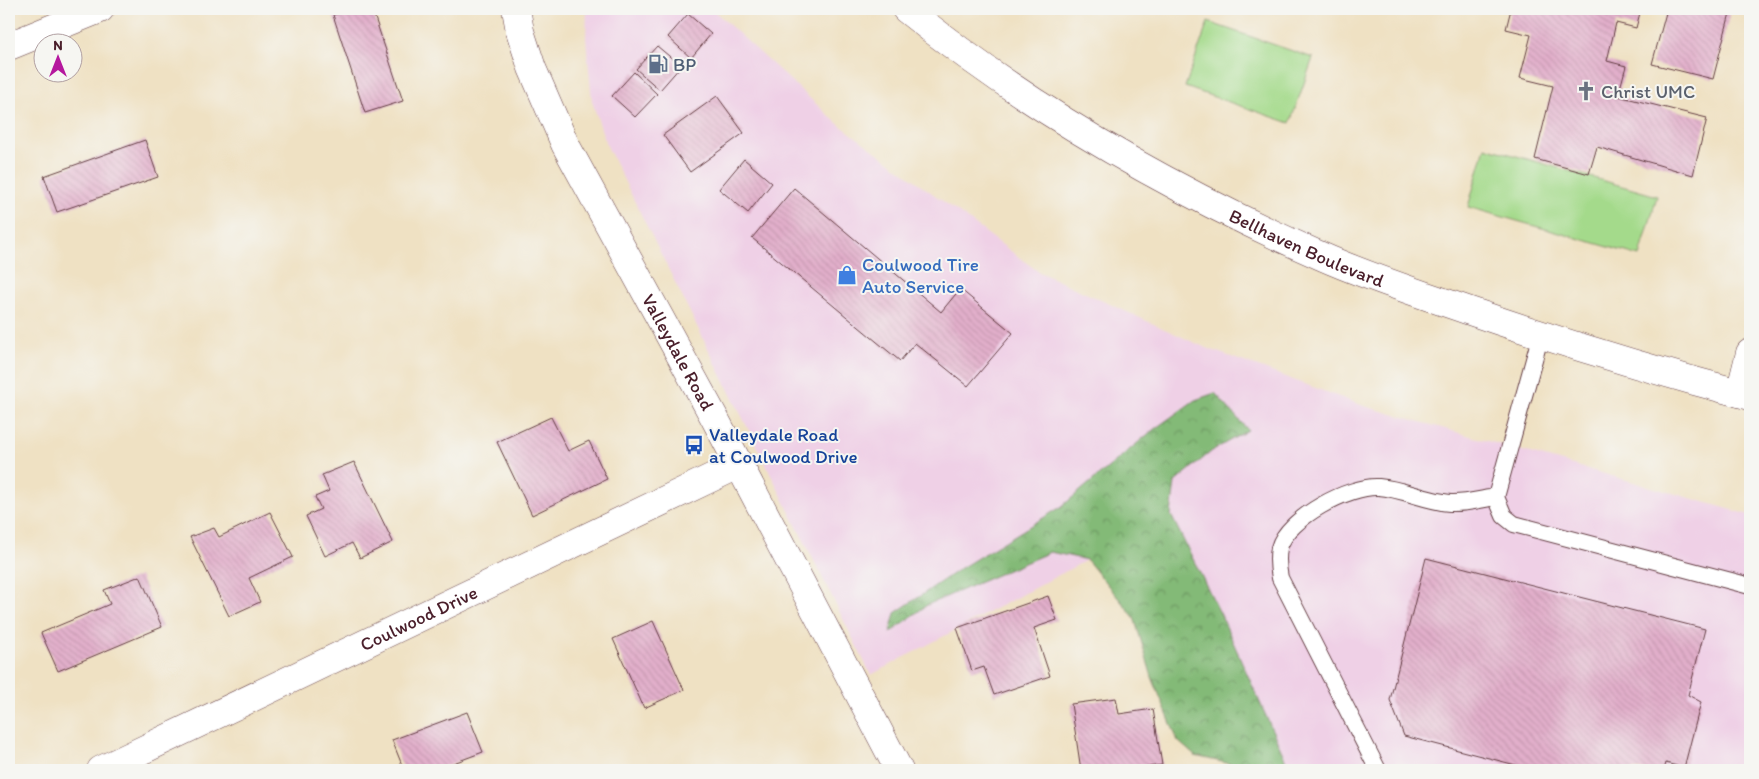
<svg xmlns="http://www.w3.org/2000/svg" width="1759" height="779" font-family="Itim,sans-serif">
<defs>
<pattern id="forest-crowns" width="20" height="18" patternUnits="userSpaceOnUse" patternTransform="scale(1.25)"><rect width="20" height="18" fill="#83ba77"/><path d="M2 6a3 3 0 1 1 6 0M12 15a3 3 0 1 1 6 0" fill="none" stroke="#6d9762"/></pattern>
<pattern id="building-back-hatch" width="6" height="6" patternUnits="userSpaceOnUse" patternTransform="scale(1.25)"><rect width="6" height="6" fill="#e2afcb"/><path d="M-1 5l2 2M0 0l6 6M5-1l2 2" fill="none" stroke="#c396ae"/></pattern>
</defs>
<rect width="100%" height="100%" fill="#f6f6f2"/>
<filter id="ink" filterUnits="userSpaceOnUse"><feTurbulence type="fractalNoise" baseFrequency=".02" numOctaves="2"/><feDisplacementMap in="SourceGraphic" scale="10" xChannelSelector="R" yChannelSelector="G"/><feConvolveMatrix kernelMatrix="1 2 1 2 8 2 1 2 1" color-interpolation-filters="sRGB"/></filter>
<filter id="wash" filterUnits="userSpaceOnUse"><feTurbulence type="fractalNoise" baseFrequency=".0096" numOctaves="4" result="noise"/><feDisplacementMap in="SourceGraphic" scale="20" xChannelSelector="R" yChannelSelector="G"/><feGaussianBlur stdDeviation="1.12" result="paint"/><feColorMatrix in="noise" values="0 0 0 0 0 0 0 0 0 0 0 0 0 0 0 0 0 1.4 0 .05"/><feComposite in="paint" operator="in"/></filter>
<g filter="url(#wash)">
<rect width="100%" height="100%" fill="#efe1c3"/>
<path fill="#efd0e6" d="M587,9H712L837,123L1039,272L1204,347L1364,406L1750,515V770H1263L1130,537L871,675L606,144L592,101L586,38Z"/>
<path fill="#a4da8b" stroke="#777c5b" d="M1208,22L1313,58L1290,123L1185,87Z
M1485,147L1657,196L1640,256L1468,207Z"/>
<path fill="url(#forest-crowns)" stroke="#666c51" d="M1215,393L1248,430L1212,451L1175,482L1171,515L1221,615L1290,770H1233L1231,764L1195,756L1178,741L1152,677L1134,617L1087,560L1050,552L927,605L890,633L895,613L961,568L1061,507L1153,430L1195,400Z"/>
<g id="blocks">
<path fill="url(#building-back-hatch)" d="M353,9H372L403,101L365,113L333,15Z
M1511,9H1641L1636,28L1616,23L1607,61L1626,66L1618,96L1707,118L1693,175L1597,147L1589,174L1535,159L1553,86L1520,78L1531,35L1506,29Z
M1667,9H1731L1713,79L1652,64Z
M688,14L711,34L691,58L668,37Z
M657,46L681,66L660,90L636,69Z
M634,72L657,94L635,117L612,96Z
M717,96L744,133L690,172L663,135Z
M145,140L158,177L57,212L44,176Z
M744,159L772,183L748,213L719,189Z
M794,188L941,312L960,289L1013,333L968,386L915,343L900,361L752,238Z
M551,417L568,451L589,441L607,479L532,515L497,442Z
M354,462L393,542L360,558L352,543L325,556L306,516L321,509L315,497L329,491L322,475Z
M270,512L293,557L249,578L260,602L229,616L190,537L214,528L219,537Z
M1426,558L1705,629L1688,695L1701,702L1684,768L1666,763L1664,770H1535L1404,736L1390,700Z
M140,576L162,627L58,671L41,633L110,604L104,590Z
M1048,596L1057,620L1034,628L1050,676L994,695L984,667L972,671L957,628Z
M653,621L684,690L644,708L613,639Z
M1116,698L1119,714L1153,709L1162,765L1126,770H1081L1071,704Z
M467,712L483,752L435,770H404L392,740Z"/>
</g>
</g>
<g filter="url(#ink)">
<use href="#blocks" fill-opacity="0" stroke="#633c42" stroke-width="1"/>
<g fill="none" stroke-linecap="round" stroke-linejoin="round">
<defs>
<path id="lane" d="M1541,334L1496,497L1504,516L1514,524L1750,586
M1378,770L1280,578C1278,568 1277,559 1279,548C1287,518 1350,485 1379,487C1403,489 1426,501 1450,503C1465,504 1482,499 1496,497"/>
<g id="street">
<path d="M1740,393L1750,353"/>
<path id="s1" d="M101,770L738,465"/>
</g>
<g id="secondary">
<path id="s2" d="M516,9L520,31L532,68L565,144L714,417L899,770"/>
<path id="s3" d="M906,9C1031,110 1174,191 1321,256C1368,277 1418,293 1467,310C1560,342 1655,371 1750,396"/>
<path d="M9,46L100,9"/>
</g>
</defs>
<use href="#lane" stroke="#633c42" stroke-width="18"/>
<use href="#street" stroke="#633c42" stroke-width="29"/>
<use href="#secondary" stroke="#633c42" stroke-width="29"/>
<use href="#lane" stroke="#fff" stroke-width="16"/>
<use href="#street" stroke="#fff" stroke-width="28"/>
<use href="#secondary" stroke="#fff" stroke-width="28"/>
</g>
</g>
<defs>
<symbol id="fuel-bare" viewBox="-9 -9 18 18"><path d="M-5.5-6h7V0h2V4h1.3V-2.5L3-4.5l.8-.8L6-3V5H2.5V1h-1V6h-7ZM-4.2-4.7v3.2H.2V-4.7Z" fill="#5c6f8a" stroke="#f6f6f2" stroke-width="2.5" paint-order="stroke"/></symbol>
<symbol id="church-bare" viewBox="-9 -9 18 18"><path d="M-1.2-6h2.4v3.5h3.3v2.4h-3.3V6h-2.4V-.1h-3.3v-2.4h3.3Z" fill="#6b7280" stroke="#f6f6f2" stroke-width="2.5" paint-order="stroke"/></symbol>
<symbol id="shop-bare" viewBox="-9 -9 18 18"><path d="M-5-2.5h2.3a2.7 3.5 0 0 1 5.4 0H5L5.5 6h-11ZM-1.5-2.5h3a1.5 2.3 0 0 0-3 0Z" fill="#3f7fe0" stroke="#f6f6f2" stroke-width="2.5" paint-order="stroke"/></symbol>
<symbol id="bus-bare" viewBox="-9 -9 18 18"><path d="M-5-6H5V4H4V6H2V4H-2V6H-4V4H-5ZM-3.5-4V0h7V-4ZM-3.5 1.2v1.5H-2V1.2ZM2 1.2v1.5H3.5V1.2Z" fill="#1a4fb4" stroke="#f6f6f2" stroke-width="2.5" paint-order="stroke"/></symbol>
</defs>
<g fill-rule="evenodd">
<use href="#fuel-bare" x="644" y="50" width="28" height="28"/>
<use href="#church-bare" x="1572" y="77" width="28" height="28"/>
<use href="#shop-bare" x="833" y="261" width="28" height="28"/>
<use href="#bus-bare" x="680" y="431" width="28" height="28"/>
</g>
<g text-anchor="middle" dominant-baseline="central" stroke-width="4" stroke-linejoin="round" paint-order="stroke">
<g font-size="19" fill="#4e5e75" stroke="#f6f6f2" text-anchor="start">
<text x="673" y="64">BP</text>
</g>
<g font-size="19" fill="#5b616d" stroke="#f6f6f2" text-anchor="start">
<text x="1601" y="91">Christ UMC</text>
</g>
<g font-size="19" fill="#4a1f2b" stroke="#f6f6f2">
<text stroke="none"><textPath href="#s3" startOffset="468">Bellhaven Boulevard</textPath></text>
<text stroke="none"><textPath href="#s2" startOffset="381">Valleydale Road</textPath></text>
<text stroke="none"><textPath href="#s1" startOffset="352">Coulwood Drive</textPath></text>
</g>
<g font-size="19" fill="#366cbe" stroke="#f6f6f2" text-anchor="start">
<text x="862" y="264">Coulwood Tire<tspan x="862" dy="22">Auto Service</tspan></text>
</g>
<g font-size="19" fill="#164399" stroke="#f6f6f2" text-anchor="start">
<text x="709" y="434">Valleydale Road<tspan x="709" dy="22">at Coulwood Drive</tspan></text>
</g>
</g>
<rect width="1759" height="779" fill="none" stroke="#f6f6f2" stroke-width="30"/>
<g transform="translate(58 58)"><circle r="24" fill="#f6f6f2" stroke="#b1a0a2"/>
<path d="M0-4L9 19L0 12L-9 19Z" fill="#b5179e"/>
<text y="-8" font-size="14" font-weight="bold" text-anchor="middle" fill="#4a1f2b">N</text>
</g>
</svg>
